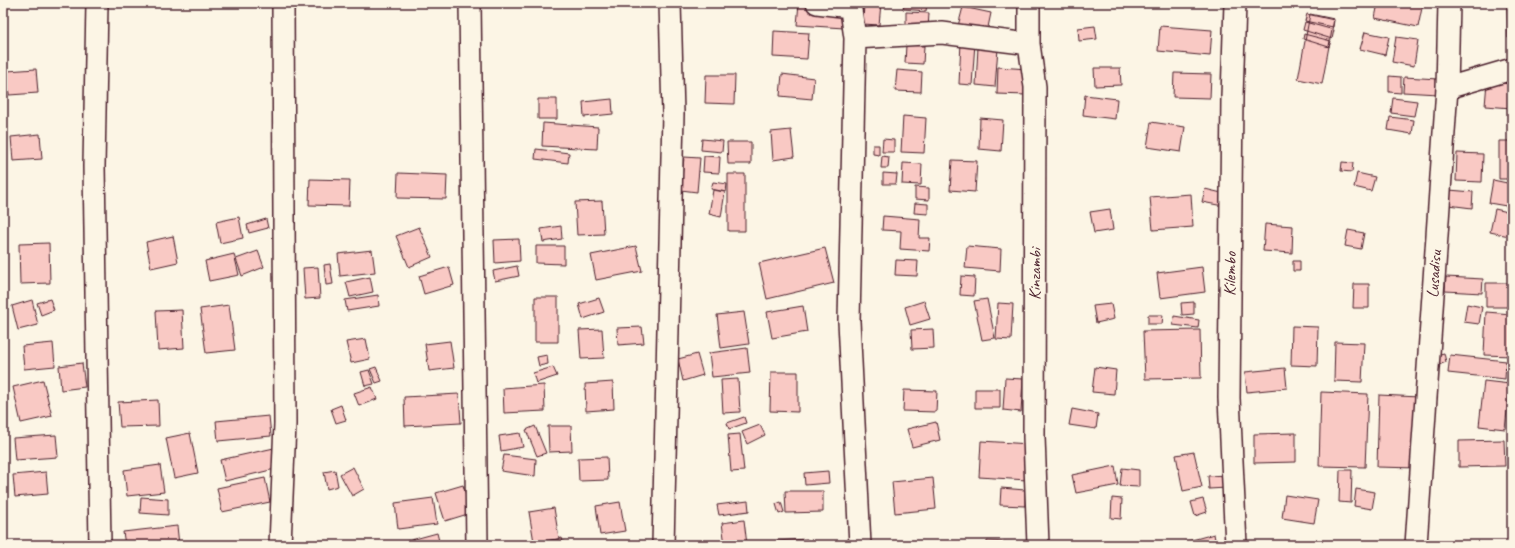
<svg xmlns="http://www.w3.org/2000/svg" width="1515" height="548" font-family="Caveat,sans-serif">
<rect width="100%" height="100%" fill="#fcf5e5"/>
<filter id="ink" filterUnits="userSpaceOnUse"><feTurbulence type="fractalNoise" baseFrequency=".025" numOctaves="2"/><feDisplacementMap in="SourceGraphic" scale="8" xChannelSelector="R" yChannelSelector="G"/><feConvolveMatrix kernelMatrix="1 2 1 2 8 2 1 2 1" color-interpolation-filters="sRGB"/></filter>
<g filter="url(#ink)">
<path fill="#f9c9c4" stroke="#4a1f2b" d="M799,3L845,5L844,28L797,25Z
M864,3H881L879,25L863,24Z
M904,3H927L926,11L903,9Z
M1378,3H1423L1418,27L1375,18Z
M1507,5H1512V38H1508Z
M963,7L991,13L987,32L958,26Z
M906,12L929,13L928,29L906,27Z
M1307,14L1334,20L1333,27L1305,21Z
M1310,14L1334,19L1322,84L1298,79Z
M1305,22L1334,30L1332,39L1303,30Z
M1095,26L1097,39L1079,41L1078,28Z
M1160,26L1212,30L1210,56L1158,51Z
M774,31L809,33L807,59L773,57Z
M1365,32L1389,37L1385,55L1360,49Z
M1304,34L1331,41L1329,47L1303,39Z
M1396,37L1418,40L1414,66L1392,62Z
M961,42L975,43L972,85L959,84Z
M906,45L924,46L923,64L905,63Z
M978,47L998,48L995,87L976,85Z
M998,67L1028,69L1026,95L997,94Z
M1094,68H1120L1121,85L1095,86Z
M36,69L38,93L9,95L7,71Z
M897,70L922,72L921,92L895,91Z
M1174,73L1211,74L1210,98L1173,97Z
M782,74L814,78L812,99L780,96Z
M706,75H735L734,104L705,103Z
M1389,76L1401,77V93L1389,92Z
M1404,77L1438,79V94L1403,92Z
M1487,82L1512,84V108L1485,106Z
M1085,95L1117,99L1115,119L1083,115Z
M1393,98L1417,101L1414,116L1391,113Z
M538,99H557V119H538Z
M612,99L613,114L584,117L583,102Z
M903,116L926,118L924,153L901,152Z
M1390,117L1414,120L1412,134L1388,130Z
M980,118L1003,120L1001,151L979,149Z
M1151,122L1185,127L1181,152L1147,147Z
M543,123L598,127L597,149L542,146Z
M791,130L794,157L773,160L771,132Z
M40,134L42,159L13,161L11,137Z
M702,139L723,141L722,152L701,150Z
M883,139L894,140V152H882Z
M1499,141H1512V179H1499Z
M727,142H751V164H728Z
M873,145H879V155L873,154Z
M536,149L569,153L568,163L535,159Z
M1457,153L1483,154L1482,182L1456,181Z
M704,156L720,157L719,173L703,172Z
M882,156L889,157L888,168H881Z
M684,157L700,158L697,192L681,190Z
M952,160L977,161L975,192L950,190Z
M1342,162L1353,163L1352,172L1341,171Z
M903,163L922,164L921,185L902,184Z
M398,173L447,175L446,199L397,198Z
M883,173L897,174L896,184H883Z
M1357,173L1375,177L1371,191L1354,187Z
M728,174H745V231H728Z
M310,179L350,180L349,206L309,205Z
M1493,180L1512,184V207L1489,203Z
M713,182L727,184L726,192L711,189Z
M915,187L929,188V200L915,199Z
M1205,189L1226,194L1223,206L1202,202Z
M713,190L725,192L721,217L709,214Z
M1449,190L1473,192L1472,208L1448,205Z
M1191,194L1193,227L1153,230L1150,197Z
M602,201L604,234L577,235L575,202Z
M915,203L928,204V214L914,213Z
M1110,209L1113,230L1094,233L1090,212Z
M1495,209L1512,213L1509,236L1490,232Z
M883,216L920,219L919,238H930L929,251L900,249L901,231L882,230Z
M239,217L243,238L220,243L216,222Z
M266,219L268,228L249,233L247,225Z
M1265,224L1293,226L1292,253L1263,251Z
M561,226L562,239L543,242L541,229Z
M419,227L432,257L409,267L396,236Z
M1348,230L1364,233L1361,249L1345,246Z
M173,236L178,262L151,268L146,242Z
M519,239L520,261L495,263L494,240Z
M49,243L50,283L20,284L19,244Z
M536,246H564V264L536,263Z
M636,246L642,271L596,280L591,255Z
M967,246L1001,249L1000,271L965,268Z
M825,248L834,283L767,299L759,263Z
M372,250L375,272L340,276L338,254Z
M258,251L264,267L242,276L236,259Z
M234,254L239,275L209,281L205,261Z
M896,260L918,261L917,276L895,275Z
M1293,261H1300V271H1293Z
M330,264L333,284L326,285L324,265Z
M517,266L519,276L495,281L493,271Z
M318,267L320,298L305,299L303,268Z
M449,267L454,285L424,294L419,276Z
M1202,267L1205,292L1160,298L1157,273Z
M961,276L975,277L974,296L960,295Z
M370,277L373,292L350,297L346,282Z
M1446,277L1483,279L1482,293L1445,291Z
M1486,283H1511V307H1486Z
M1354,284H1369V308H1353Z
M378,295L379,306L347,311L345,300Z
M535,297H558V342H535Z
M599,298L604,312L583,319L579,304Z
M50,299L54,310L41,315L37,303Z
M987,299L995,338L982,340L974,301Z
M32,300L38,325L18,330L12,306Z
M924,301L930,319L910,325L905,307Z
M1194,302V314L1182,315L1181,303Z
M998,303L1013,304L1011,340L996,339Z
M1111,304L1114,319L1096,323L1093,306Z
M1467,304L1482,307L1479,324L1464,322Z
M229,305L235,350L206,353L200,309Z
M803,306L807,332L772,338L767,312Z
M182,310L184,348L158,350L156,311Z
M744,312L749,344L721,348L717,315Z
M1486,312L1512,314V356L1484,355Z
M1148,315H1163L1162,324H1148Z
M1174,316L1199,320L1198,328L1173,325Z
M1292,326L1318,327L1317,366L1291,365Z
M642,327L644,343L618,345L617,328Z
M602,329L604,358L581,359L579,330Z
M933,329L934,348L912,349L911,330Z
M1200,330L1201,378L1145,379L1143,331Z
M366,339L370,359L351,363L346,342Z
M450,341L454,368L429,371L425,344Z
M1335,342L1364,343L1362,382L1334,381Z
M53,343L55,366L24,369L22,346Z
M747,348L750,373L712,377L709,353Z
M1444,353L1446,362L1439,365L1436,355Z
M697,354L703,375L683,381L678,359Z
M547,355L548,364L539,366L537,357Z
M1450,355L1506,361L1505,379L1448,373Z
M82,363L85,387L61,390L59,366Z
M376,367L382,381L376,383L370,369Z
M553,367L557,376L536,383L533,373Z
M1095,367L1116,370L1114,394L1092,392Z
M1285,368L1287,388L1247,392L1245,372Z
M369,370L374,384L365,386L361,372Z
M771,372H798V412L770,411Z
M1005,378L1023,379L1021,412L1003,410Z
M738,379L740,412L723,413L721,380Z
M43,380L52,416L21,423L13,387Z
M1484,381L1510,384L1505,429L1479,426Z
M613,382L614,409L586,411L585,384Z
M544,385L545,411L504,413L503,388Z
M372,387L377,399L359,406L354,393Z
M975,389H1000V408H975Z
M904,390L937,391L936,412L903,411Z
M1321,392L1368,394L1365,467L1319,466Z
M459,394L461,423L405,426L404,397Z
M1379,395L1419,397L1417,468L1377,467Z
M158,400L159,426L120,427L118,402Z
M341,405L346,420L336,423L331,409Z
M1072,409L1098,414L1096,429L1069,425Z
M269,416L271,436L218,441L216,421Z
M744,417L746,423L729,429L727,423Z
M936,422L940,440L912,447L907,429Z
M760,425L765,435L747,444L742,432Z
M535,426L546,453L537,456L526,430Z
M548,426H571L572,451L549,452Z
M190,433L198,473L174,478L166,438Z
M520,433L523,447L501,451L499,436Z
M1296,433V462L1254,463V434Z
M740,434L744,471L731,472L728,435Z
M56,435L58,457L15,460L13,438Z
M1504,440L1505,466L1459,467V441Z
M981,441L1030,444L1027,480L979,477Z
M274,448L279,468L225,481L220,460Z
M1194,452L1202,487L1183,491L1176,455Z
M504,455L536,459L535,476L501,471Z
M607,457L608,480L579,481L578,458Z
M160,465L164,492L127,496L124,470Z
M1115,466L1118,485L1076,493L1072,475Z
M353,467L364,489L352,496L340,474Z
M1122,468L1139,470V487L1120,486Z
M335,470L338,486L327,489L324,472Z
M1340,470H1352L1351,503L1339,502Z
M828,471L829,483L805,485L804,473Z
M46,472L48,494L15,497L13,475Z
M1226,475L1227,488L1209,489L1208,476Z
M265,478L270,502L222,512L217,488Z
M933,478L936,509L895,513L892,482Z
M463,485L471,513L445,521L436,493Z
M1001,488L1025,490V506L1000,505Z
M1356,489L1375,492L1372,509L1354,506Z
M785,491H823V512L786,513Z
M1285,495L1318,500L1314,523L1282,518Z
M141,497L168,499V515L140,513Z
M433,498L437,524L398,529L395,503Z
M1112,498L1122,499L1121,519L1111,518Z
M1203,499L1207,512L1195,516L1191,502Z
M748,501L749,511L719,515L717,505Z
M620,502L625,531L600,535L596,506Z
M781,502L784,512L779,514L776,504Z
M554,508L559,539L534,542L529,512Z
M744,520L747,545H725L722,523Z
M177,526L179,545H125L123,532Z
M437,533L440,545H404V542Z
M1214,534L1216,545H1181V543Z
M562,538L564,545H535V544Z
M807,539L808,545H776V541Z
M1100,540L1124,542V545H1100Z
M987,541L1028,543V545H987Z"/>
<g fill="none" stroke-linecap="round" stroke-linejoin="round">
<defs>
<path id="minor" d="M97,3L94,166L100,545
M470,3L477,545
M817,3L850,7
M850,3L855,38L849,321L860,545
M1029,3V44L1035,87L1034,437L1038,545
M1235,3L1232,97L1229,398L1236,545
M855,38L942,33L1029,44
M1447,88L1512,69
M280,545L285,424L283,3
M663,545L673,114L670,3
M1416,545L1447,88L1449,3"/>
</defs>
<use href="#minor" stroke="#4a1f2b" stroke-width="24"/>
<use href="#minor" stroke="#fcf5e5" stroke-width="21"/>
</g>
</g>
<g text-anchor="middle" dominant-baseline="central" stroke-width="3" stroke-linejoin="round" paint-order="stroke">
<g font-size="17" fill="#4a1f2b" stroke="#fcf5e5">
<text transform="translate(1035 274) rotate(-89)">Kinzambi</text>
<text transform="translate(1230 274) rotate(-89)">Kilembo</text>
<text transform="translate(1434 274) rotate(-86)">Lusadisu</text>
</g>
</g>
<rect width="1515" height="548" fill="none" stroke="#fcf5e5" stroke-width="16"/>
<rect x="8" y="8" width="1499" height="532" fill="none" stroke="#4a1f2b" stroke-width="1.5" filter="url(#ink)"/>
</svg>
